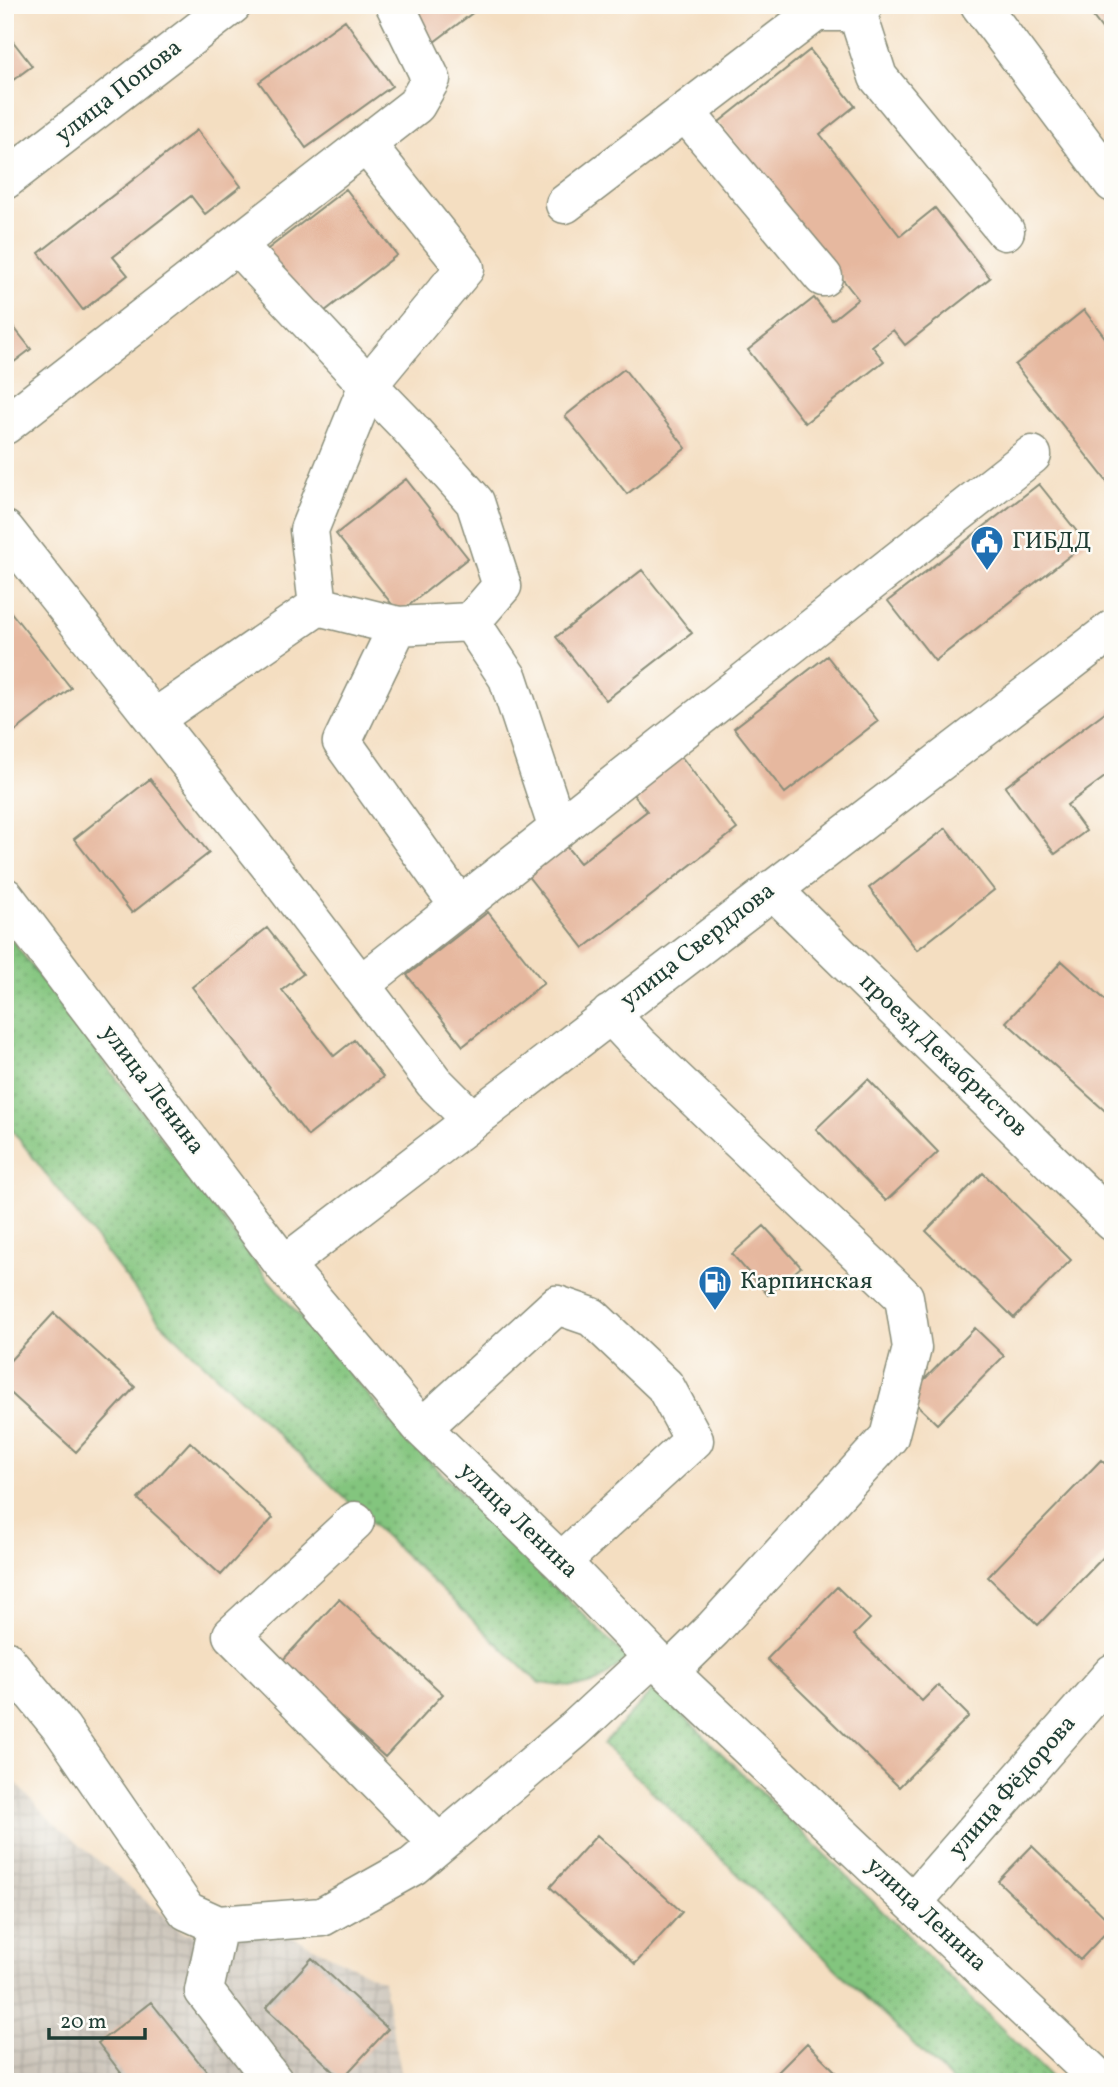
<svg xmlns="http://www.w3.org/2000/svg" width="1118" height="2087" font-family="Vollkorn,serif">
<defs>
<pattern id="industrial-grid" width="8" height="8" patternUnits="userSpaceOnUse" patternTransform="scale(1.75)"><rect width="8" height="8" fill="#cac3b8"/><path d="M0 4h8M4 0v8" fill="none" stroke="#ada89f"/></pattern>
<pattern id="green-dots" width="8" height="8" patternUnits="userSpaceOnUse" patternTransform="scale(1.75)"><rect width="8" height="8" fill="#83c57e"/><path d="M2 2h.1M6 6h.1" fill="none" stroke="#6ba168" stroke-width="1.8" stroke-linecap="round"/></pattern>
</defs>
<rect width="100%" height="100%" fill="#fdfcf7"/>
<filter id="ink" filterUnits="userSpaceOnUse"><feTurbulence type="fractalNoise" baseFrequency=".0143" numOctaves="2"/><feDisplacementMap in="SourceGraphic" scale="14" xChannelSelector="R" yChannelSelector="G"/><feConvolveMatrix kernelMatrix="1 2 1 2 8 2 1 2 1" color-interpolation-filters="sRGB"/></filter>
<filter id="wash" filterUnits="userSpaceOnUse"><feTurbulence type="fractalNoise" baseFrequency=".00686" numOctaves="4" result="noise"/><feDisplacementMap in="SourceGraphic" scale="28" xChannelSelector="R" yChannelSelector="G"/><feGaussianBlur stdDeviation="1.57" result="paint"/><feColorMatrix in="noise" values="0 0 0 0 0 0 0 0 0 0 0 0 0 0 0 0 0 1.4 0 .05"/><feComposite in="paint" operator="in"/></filter>
<g filter="url(#wash)">
<rect width="100%" height="100%" fill="#f4dec1"/>
<path fill="url(#industrial-grid)" d="M5,1771L48,1818L184,1933L293,1937L383,1981L403,2082H5Z"/>
<path fill="url(#green-dots)" stroke="#518159" stroke-width="2" d="M5,931L267,1278L398,1430L627,1658C590,1691 588,1690 539,1683L160,1322L5,1121Z
M655,1688L1056,2082H953L603,1744Z"/>
<g id="blocks">
<path fill="#e6b89f" d="M407,5H483L434,42Z
M1084,5H1113V43Z
M345,20L392,86L306,148L259,82Z
M5,31L32,66L5,86Z
M810,50L855,106L820,134L900,236L935,208L990,278L905,345L893,330L872,346L884,361L805,423L748,350L814,298L832,320L858,299L719,122Z
M197,130L241,186L205,214L191,196L113,257L128,275L83,310L39,253Z
M346,189L397,255L316,318L264,252Z
M1084,310L1113,348V489L1015,365Z
M5,316L31,349L5,369Z
M624,369L686,448L627,494L565,416Z
M406,479L468,558L399,613L336,534Z
M1039,484L1086,543L935,661L888,601Z
M642,570L692,633L606,700L556,637Z
M10,611L71,688L5,739V615Z
M827,656L878,721L785,793L734,728Z
M1113,706V771L1067,805L1086,831L1055,854L1005,787Z
M680,755L737,829L584,948L527,875L565,845L580,863L647,811L632,793Z
M150,779L209,853L132,913L74,839Z
M946,828L994,890L917,950L869,888Z
M488,912L544,983L463,1046L407,975Z
M267,928L303,974L282,990L334,1056L354,1040L383,1077L308,1136L192,987Z
M1062,961L1113,1007V1118L1006,1022Z
M868,1079L938,1152L886,1201L816,1129Z
M983,1173L1071,1260L1014,1318L926,1231Z
M764,1226L801,1267L768,1295L732,1254Z
M54,1313L135,1387L76,1452L5,1388V1366Z
M975,1328L1004,1356L937,1424L908,1396Z
M190,1442L273,1518L221,1575L138,1499Z
M1101,1460L1113,1471V1547L1038,1625L988,1577Z
M837,1587L870,1619L854,1635L922,1701L938,1685L969,1716L899,1787L767,1659Z
M339,1599L443,1694L385,1757L281,1662Z
M597,1835L682,1912L635,1964L550,1887Z
M1032,1846L1113,1925L1080,1960L998,1881Z
M312,1958L388,2029L342,2079L266,2008Z
M151,2002L215,2082H128L98,2043Z
M807,2043L846,2082H768Z"/>
</g>
</g>
<g filter="url(#ink)">
<use href="#blocks" fill-opacity="0" stroke="#8a8e7a" stroke-width="2"/>
<g fill="none" stroke-linecap="round" stroke-linejoin="round">
<defs>
<path id="minor" d="M980,5L1113,183
M857,12L878,77L1005,231
M685,112L823,277
M5,180L232,5
M565,204L816,12H857L864,5
M237,245L368,385L465,268L366,144
M5,425L416,105L431,79L395,5
M5,530L270,866L434,1082L472,1120
M471,622L508,678L558,829
M398,626L342,742L460,907
M154,719L318,606L398,626L471,622L502,586L475,502L406,424L368,385L309,530L318,606
M772,889L1113,1222
M5,897L284,1265L422,1428L561,1562L653,1657L1102,2082
M360,985L1032,455
M610,1014L638,1044L904,1297L912,1348L889,1437L713,1629L669,1672
M284,1265L1113,629
M422,1428L557,1305L592,1317L665,1386L694,1440L561,1562
M355,1521L232,1635L439,1844
M5,1659L62,1729L187,1911L218,1925L322,1917L413,1866L574,1730L653,1657
M913,1902L1113,1673
M218,1925L204,1991L274,2082"/>
</defs>
<use href="#minor" stroke="#8a8e7a" stroke-width="41"/>
<use href="#minor" stroke="#fff" stroke-width="38"/>
</g>
</g>
<defs>
<symbol id="civic-pin" viewBox="-11 -11 22 30"><path d="M0 17L-7.5 6A9.5 9.5 0 1 1 7.5 6Z" fill="#1f6fb2" stroke="#fdfcf7"/><path d="M-.6-6.5H3V-4.5H.6V-3L4-1V1h2V6H-6V1h2V-1L-.6-3ZM-1.2 2.5V6h2.4V2.5Z" fill="#fff"/></symbol>
<symbol id="fuel-pin" viewBox="-11 -11 22 30"><path d="M0 17L-7.5 6A9.5 9.5 0 1 1 7.5 6Z" fill="#1f6fb2" stroke="#fdfcf7"/><path d="M-5.5-6h7V0h2V4h1.3V-2.5L3-4.5l.8-.8L6-3V5H2.5V1h-1V6h-7ZM-4.2-4.7v3.2H.2V-4.7Z" fill="#fff"/></symbol>
</defs>
<g fill-rule="evenodd">
<use href="#civic-pin" x="968" y="523" width="38" height="52"/>
<use href="#fuel-pin" x="696" y="1263" width="38" height="52"/>
</g>
<g text-anchor="middle" dominant-baseline="central" stroke-width="5" stroke-linejoin="round" paint-order="stroke">
<g font-size="24" fill="#1f3d34" stroke="#fdfcf7">
<text transform="translate(119 92) rotate(-38)">улица Попова</text>
<text transform="translate(698 946) rotate(-38)">улица Свердлова</text>
<text transform="translate(943 1056) rotate(44)">проезд Декабристов</text>
<text transform="translate(152 1090) rotate(53)">улица Ленина</text>
<text transform="translate(518 1521) rotate(44)">улица Ленина</text>
<text transform="translate(1013 1787) rotate(-49)">улица Фёдорова</text>
<text transform="translate(926 1915) rotate(43)">улица Ленина</text>
</g>
<g font-size="24" fill="#1f3d34" stroke="#fdfcf7" text-anchor="start">
<text x="1012" y="542">ГИБДД</text>
<text x="740" y="1282">Карпинская</text>
</g>
</g>
<rect width="1118" height="2087" fill="none" stroke="#fdfcf7" stroke-width="28"/>
<path d="M49 2028v10h96v-10" fill="none" stroke="#1f3d34" stroke-width="3.5"/>
<text x="60" y="2028" font-size="21" fill="#1f3d34" stroke="#fdfcf7" stroke-width="5" paint-order="stroke">20 m</text>
</svg>
